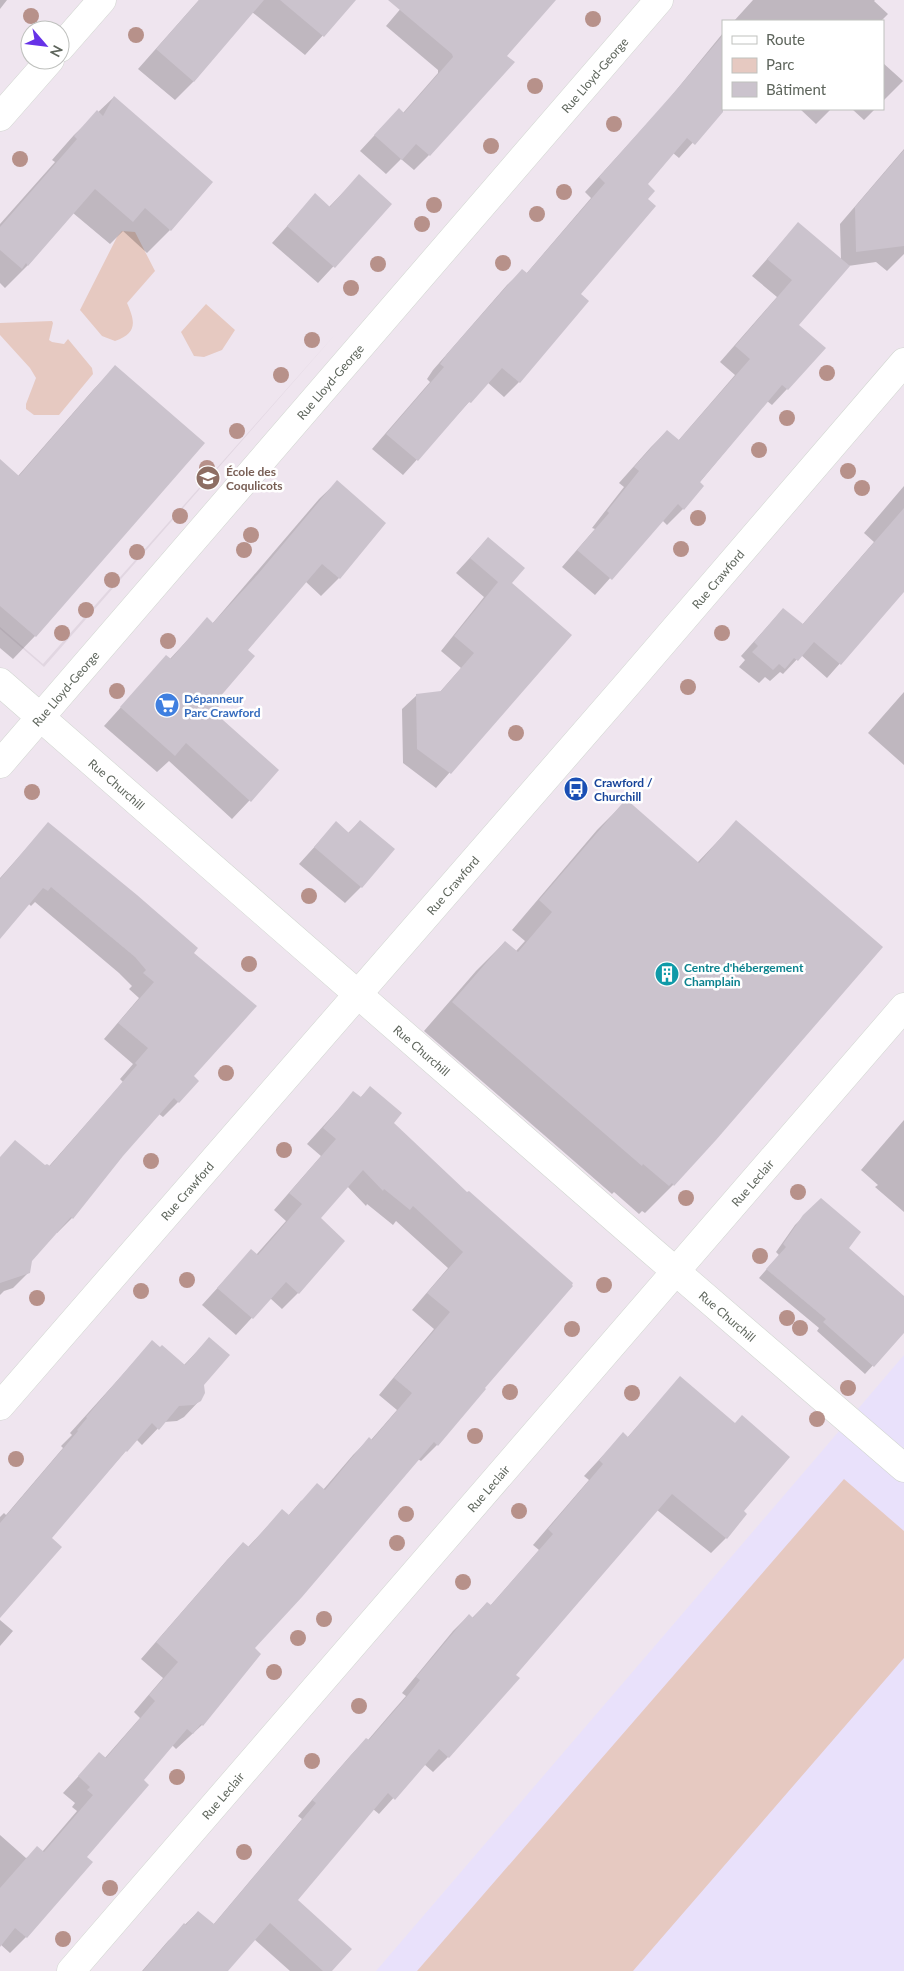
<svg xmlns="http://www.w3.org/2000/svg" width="904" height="1971" font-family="Lato,sans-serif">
<rect width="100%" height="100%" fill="#efe5ef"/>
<path fill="#e1d6e1" d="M339,330L44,667L0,629V627L43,664Z"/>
<path fill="#e9e1fb" d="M904,1355V1971H376L822,1451Z"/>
<path fill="#e6c9c1" d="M122,231L135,232L155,271L127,303C135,321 138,333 115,341L102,336L80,310L117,237Z
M206,304L235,330L222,350L204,357L194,356L181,332Z
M52,321L53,323L49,340L52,342L64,344L68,339L92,368L93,374L59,415H34L26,409V404L36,378L30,368L0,335V323Z
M844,1479L904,1531V1658L633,1971H417Z"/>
<path fill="#0003" d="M0,0H7L0,9Z
M199,0H355L305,55L252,12L193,82L175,100L138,69Z
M408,0H554L506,56L429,155L414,170L401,159L386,174L360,151L384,125L403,113L438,73V70L386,26Z
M753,0H875L874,1L888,14L881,21H734Z
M723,33V109L679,158L673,153L646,185L580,294L587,301L519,382L504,397L487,382L403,475L372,449L430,382L427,379L433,370L507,285L522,271L526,274L591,198L585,192L664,105Z
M883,63L903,81L883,101Z
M114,97L170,230L147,253L123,231L110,244L73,213L28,265L5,288L0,283V224L55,162L52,160L74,135Z
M800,109H831L816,124Z
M852,109H875L864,120Z
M904,149V254L887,271L876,262L848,266L798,325L787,389L772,405L767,401L699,483L683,509L667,525L662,520L595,595L562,567L595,529L592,528L624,487L619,483L651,447L667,431L678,441L735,375L720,362L777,297L752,276L798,224L841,260L840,224Z
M359,176L391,204L318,283L272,243L315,195L329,207Z
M115,367L35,636L13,659L0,648V461L18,476L93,390Z
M337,482L385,523L339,578L321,596L305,581L246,650L217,698L212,712L278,770L232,819L169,761L157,772L104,726L166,657L169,660L207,619L212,624L319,499Z
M904,486V591L827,678L801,655L783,674L780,672L770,681L765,677L759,683L739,667L745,660L741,656L783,609L802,625L874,542L864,533Z
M488,538L510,583L570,635L436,788L403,763L402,709L417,695L439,693L461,668L441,651L484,597L456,573Z
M904,692V765L868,733Z
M626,801L697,863L736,822L673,1185L645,1213L642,1211L639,1214L614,1192L612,1194L424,1031L476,971L505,942L516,951L525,941L512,930L597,830Z
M360,821L361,887L345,903L299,864L336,823L348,833Z
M48,824L192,953V1076L178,1102L163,1117L159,1114L122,1155L72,1218L57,1233L56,1232L30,1261L29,1272L13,1288L4,1291L0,1295V1222L123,1082L120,1079L133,1064L104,1039L139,998L129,989L132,986L119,973L35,902L31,906L28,903L0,937V878Z
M370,1088L392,1123L467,1194L483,1388L437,1445L421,1461L418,1459L253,1649L260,1654L202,1725L176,1749L172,1745L142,1780L26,1937L10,1953L0,1944V1835L26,1858L42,1852L77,1811L72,1807L75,1803L63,1793L99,1754L104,1759L140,1718L134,1712L163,1678L141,1659L227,1560L243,1543L248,1547L282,1511L288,1516L301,1501L323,1490L353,1455L369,1439L371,1440L397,1410L379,1395L434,1329L412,1310L448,1268L396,1221L393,1225L367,1204L366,1206L347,1186L320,1218L298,1293L282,1309L270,1298L236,1335L202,1305L251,1251L256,1255L286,1221L274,1210L321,1156L307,1144L353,1093L360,1098Z
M904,1120V1212L875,1187L878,1185L861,1170Z
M821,1199L847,1248L904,1298V1331L865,1374L817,1331L819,1328L759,1278L779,1255L776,1252L795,1225Z
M209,1339L200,1400L184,1417L177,1421L164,1422L142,1445L136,1439L50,1538L0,1616V1517L4,1513L6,1515L63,1448L61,1446L72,1435L70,1433L152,1342L184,1365Z
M680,1378L742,1511L726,1538L711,1553L657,1510L515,1675L448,1757L433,1772L424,1764L379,1814L373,1809L296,1900L330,1971H290L254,1939L225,1971H142L168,1941L198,1912L213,1925L302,1819L298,1816L351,1755L366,1739L368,1740L392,1712L406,1696L402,1693L453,1631L469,1615L472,1618L487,1603L490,1606L539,1550L533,1545L589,1480L584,1476L623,1434L627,1438Z
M0,1620L13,1631L0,1646Z"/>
<path fill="#cbc3cd" d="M199,0H264L194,82L156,49Z
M280,0H356L324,37Z
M388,0H556L507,56L515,62L430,156L416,144L402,160L374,135L399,108L404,113L453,57L452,54Z
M723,35V112L695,145L687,138L648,184L655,191L648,199L656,206L581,294L589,301L520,383L502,368L471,403L469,402L418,461L386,434L444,367L440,364L447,354L522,269L527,273L605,183L599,177L678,88Z
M114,96L213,182L171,231L145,208L133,222L95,189L28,266L26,263L22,269L0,250V227L77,139L74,136L97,110L103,116Z
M904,150V246L856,252L855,207Z
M359,174L392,204L335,268L287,226L315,193L330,207Z
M798,222L850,266L799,325L826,348L788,390L782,385L700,482L704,486L684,510L678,504L612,580L577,550L609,513L607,511L639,471L634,467L667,430L679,440L750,359L735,346L792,280L767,259Z
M115,365L205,443L36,637L0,606V459L19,476Z
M337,480L386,523L340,579L322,564L248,650L255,656L219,698L222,701L221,704L214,712L279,770L251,802L186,743L175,756L120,707L166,655L171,659L207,617L213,623L258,574Z
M904,508V592L841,665L814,642L798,661L794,658L785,669L779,664L773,670L752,652L758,646L754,642L783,608L803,624Z
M488,537L525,568L512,583L572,635L451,774L417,749L416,694L441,691L474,653L454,636L498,582L470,558Z
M626,799L699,863L736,820L883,947L716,1140L674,1186L672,1183L669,1186L643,1164L642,1166L452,1002L505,941L518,952L552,912L539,900Z
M360,820L395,849L362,888L314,847L336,821L349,833Z
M48,822L137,895L198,948L194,953L257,1006L194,1076L199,1081L179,1103L174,1098L123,1156L73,1219L71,1217L32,1261L30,1273L0,1283V1157L15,1140L45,1165L47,1164L50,1166L137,1065L135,1063L148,1048L118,1023L154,982L143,973L146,970L135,957L51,887L48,891L43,888L0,939V879Z
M370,1086L402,1113L394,1123L467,1192L469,1191L573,1283L572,1285L573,1286L485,1388L486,1389L438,1446L434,1442L302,1597L255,1648L261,1654L203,1726L201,1724L193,1734L187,1729L144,1780L149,1785L87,1857L93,1862L27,1938L15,1928L0,1947V1888L37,1846L44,1852L93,1795L87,1790L90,1787L78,1776L99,1752L106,1758L155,1701L149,1695L178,1662L156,1642L243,1542L249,1547L282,1509L289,1515L317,1483L325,1490L369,1437L372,1440L412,1393L394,1378L450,1312L427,1293L463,1252L413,1206L410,1210L384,1189L383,1191L363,1170L321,1218L345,1241L299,1294L286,1282L253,1319L217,1288L251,1249L258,1255L302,1204L289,1193L336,1139L323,1128L353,1091L361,1097Z
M821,1198L861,1232L849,1248L904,1296V1333L874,1367L823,1322L826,1319L766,1269L786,1247L783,1244L803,1215Z
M209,1337L230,1355L204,1385L205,1393L201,1401L194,1405L179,1406L159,1430L152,1423L127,1452L126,1451L52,1538L62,1547L0,1618V1523L78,1431L77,1430L87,1418L86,1417L152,1340L160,1347L162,1345L185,1365Z
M680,1376L735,1423L742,1415L790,1457L744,1511L747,1514L727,1539L672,1494L516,1675L520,1678L449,1758L439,1749L395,1800L388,1793L298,1900L352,1949L332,1971H323L270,1923L228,1971H143L184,1923L186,1925L198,1911L214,1924L316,1803L312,1800L366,1738L369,1740L408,1695L420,1680L416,1677L469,1614L473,1618L487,1602L491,1605L553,1534L548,1529L603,1464L599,1460L623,1432L628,1437Z"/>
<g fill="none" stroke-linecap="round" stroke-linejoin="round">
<defs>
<g id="minor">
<path d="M60,48L102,0"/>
<path d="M0,117L50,60"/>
<path id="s1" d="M0,682L651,1250L904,1468"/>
<path id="s2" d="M0,764L659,0"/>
<path id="s3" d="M0,1406L630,681L904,362"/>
<path id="s4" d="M71,1971L904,1007"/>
</g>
</defs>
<use href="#minor" stroke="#d1d6d0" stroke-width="29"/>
<use href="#minor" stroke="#fff" stroke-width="28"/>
</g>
<g fill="#b7918a">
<circle cx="31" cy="16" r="8"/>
<circle cx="593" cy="19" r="8"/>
<circle cx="136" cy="35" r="8"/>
<circle cx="535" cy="86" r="8"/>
<circle cx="614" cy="124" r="8"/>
<circle cx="491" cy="146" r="8"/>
<circle cx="20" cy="159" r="8"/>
<circle cx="564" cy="192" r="8"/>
<circle cx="434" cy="205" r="8"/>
<circle cx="537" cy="214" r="8"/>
<circle cx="422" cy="224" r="8"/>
<circle cx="503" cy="263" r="8"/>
<circle cx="378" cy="264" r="8"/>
<circle cx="351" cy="288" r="8"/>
<circle cx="312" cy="340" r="8"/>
<circle cx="827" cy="373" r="8"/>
<circle cx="281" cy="375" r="8"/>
<circle cx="787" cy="418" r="8"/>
<circle cx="237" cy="431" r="8"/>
<circle cx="759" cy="450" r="8"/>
<circle cx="207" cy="468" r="8"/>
<circle cx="848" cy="471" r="8"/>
<circle cx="862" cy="488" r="8"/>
<circle cx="180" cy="516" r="8"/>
<circle cx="698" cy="518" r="8"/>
<circle cx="251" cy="535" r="8"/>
<circle cx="681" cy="549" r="8"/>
<circle cx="244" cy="550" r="8"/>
<circle cx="137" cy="552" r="8"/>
<circle cx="112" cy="580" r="8"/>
<circle cx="86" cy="610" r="8"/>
<circle cx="62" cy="633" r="8"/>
<circle cx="722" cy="633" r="8"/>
<circle cx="168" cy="641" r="8"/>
<circle cx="688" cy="687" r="8"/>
<circle cx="117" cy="691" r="8"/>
<circle cx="516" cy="733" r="8"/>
<circle cx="32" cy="792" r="8"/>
<circle cx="309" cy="896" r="8"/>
<circle cx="249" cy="964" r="8"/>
<circle cx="226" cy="1073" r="8"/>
<circle cx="284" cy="1150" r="8"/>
<circle cx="151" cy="1161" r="8"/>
<circle cx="798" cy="1192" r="8"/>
<circle cx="686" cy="1198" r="8"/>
<circle cx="760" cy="1256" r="8"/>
<circle cx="187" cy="1280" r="8"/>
<circle cx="604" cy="1285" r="8"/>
<circle cx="141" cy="1291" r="8"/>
<circle cx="37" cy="1298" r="8"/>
<circle cx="787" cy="1318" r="8"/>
<circle cx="800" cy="1328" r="8"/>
<circle cx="572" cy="1329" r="8"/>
<circle cx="848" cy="1388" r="8"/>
<circle cx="510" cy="1392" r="8"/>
<circle cx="632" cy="1393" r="8"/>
<circle cx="817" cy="1419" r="8"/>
<circle cx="475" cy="1436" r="8"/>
<circle cx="16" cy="1459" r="8"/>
<circle cx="519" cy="1511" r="8"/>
<circle cx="406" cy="1514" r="8"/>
<circle cx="397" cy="1543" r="8"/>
<circle cx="463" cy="1582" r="8"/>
<circle cx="324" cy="1619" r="8"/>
<circle cx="298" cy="1638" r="8"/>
<circle cx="274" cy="1672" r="8"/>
<circle cx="359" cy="1706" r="8"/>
<circle cx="312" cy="1761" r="8"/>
<circle cx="177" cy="1777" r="8"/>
<circle cx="244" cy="1852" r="8"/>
<circle cx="110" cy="1888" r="8"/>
<circle cx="63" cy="1939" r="8"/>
</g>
<defs>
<symbol id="school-disc" viewBox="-11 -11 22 22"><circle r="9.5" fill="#8d6e63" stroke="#fff"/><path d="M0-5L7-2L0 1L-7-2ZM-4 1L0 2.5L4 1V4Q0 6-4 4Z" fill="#fff"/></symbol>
<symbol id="supermarket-disc" viewBox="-11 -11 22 22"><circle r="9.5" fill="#3f7fe0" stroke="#fff"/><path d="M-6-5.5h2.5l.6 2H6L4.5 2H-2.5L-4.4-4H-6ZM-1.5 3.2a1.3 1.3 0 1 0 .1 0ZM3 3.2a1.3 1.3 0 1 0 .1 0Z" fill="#fff"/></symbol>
<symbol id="bus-disc" viewBox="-11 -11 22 22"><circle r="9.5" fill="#1a4fb4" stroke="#fff"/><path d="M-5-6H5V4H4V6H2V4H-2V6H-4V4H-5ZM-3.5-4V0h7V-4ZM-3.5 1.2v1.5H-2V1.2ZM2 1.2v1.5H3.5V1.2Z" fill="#fff"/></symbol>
<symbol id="building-disc" viewBox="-11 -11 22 22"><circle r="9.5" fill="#0f9aa8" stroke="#fff"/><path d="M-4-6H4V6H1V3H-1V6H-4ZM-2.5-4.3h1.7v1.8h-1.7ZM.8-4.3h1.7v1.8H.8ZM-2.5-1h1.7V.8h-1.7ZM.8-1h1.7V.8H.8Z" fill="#fff"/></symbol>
</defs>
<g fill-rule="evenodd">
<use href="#school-disc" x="194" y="464" width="28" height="28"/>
<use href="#supermarket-disc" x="153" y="691" width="28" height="28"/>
<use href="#bus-disc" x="562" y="775" width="28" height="28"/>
<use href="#building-disc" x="653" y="960" width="28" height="28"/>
</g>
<g text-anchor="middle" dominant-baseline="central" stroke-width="5" stroke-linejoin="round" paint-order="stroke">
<g font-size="12" fill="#5e655c" stroke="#fff">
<text stroke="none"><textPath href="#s2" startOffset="910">Rue Lloyd-George</textPath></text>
<text stroke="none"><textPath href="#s2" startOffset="505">Rue Lloyd-George</textPath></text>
<text stroke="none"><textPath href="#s3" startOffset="1095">Rue Crawford</textPath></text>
<text stroke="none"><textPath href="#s2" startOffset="100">Rue Lloyd-George</textPath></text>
<text stroke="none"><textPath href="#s1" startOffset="155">Rue Churchill</textPath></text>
<text stroke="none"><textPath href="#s3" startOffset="690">Rue Crawford</textPath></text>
<text stroke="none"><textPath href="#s1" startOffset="560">Rue Churchill</textPath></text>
<text stroke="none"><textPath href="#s4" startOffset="1042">Rue Leclair</textPath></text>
<text stroke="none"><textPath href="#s3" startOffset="285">Rue Crawford</textPath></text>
<text stroke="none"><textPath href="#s1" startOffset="965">Rue Churchill</textPath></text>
<text stroke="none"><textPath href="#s4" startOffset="638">Rue Leclair</textPath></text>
<text stroke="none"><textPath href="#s4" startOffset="232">Rue Leclair</textPath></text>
</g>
<g font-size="12" font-weight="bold" fill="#785e54" stroke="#fff" text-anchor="start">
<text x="226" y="471">École des<tspan x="226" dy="14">Coqulicots</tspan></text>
</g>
<g font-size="12" font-weight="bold" fill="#366cbe" stroke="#fff" text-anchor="start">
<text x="184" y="698">Dépanneur<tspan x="184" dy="14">Parc Crawford</tspan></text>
</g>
<g font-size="12" font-weight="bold" fill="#164399" stroke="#fff" text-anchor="start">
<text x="594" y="782">Crawford /<tspan x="594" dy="14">Churchill</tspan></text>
</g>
<g font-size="12" font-weight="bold" fill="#0d838f" stroke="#fff" text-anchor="start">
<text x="684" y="967">Centre d'hébergement<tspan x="684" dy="14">Champlain</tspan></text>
</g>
</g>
<rect x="722" y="20" width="162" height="90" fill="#ffffff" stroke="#bfc1be"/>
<rect x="732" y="36" width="25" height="8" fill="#ffffff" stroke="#bfc1be"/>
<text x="766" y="45" font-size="15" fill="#5e655c">Route</text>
<rect x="732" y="58" width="25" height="15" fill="#e6c9c1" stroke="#bfc1be"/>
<text x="766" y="70" font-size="15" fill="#5e655c">Parc</text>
<rect x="732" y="82" width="25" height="15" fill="#cbc3cd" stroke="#bfc1be"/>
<text x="766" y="95" font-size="15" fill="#5e655c">Bâtiment</text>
<g transform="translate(45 45) rotate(118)"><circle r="24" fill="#ffffff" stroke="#bfc1be"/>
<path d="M0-4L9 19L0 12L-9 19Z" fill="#6632e7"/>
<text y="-8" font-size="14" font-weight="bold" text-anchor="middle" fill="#5e655c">N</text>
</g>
</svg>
